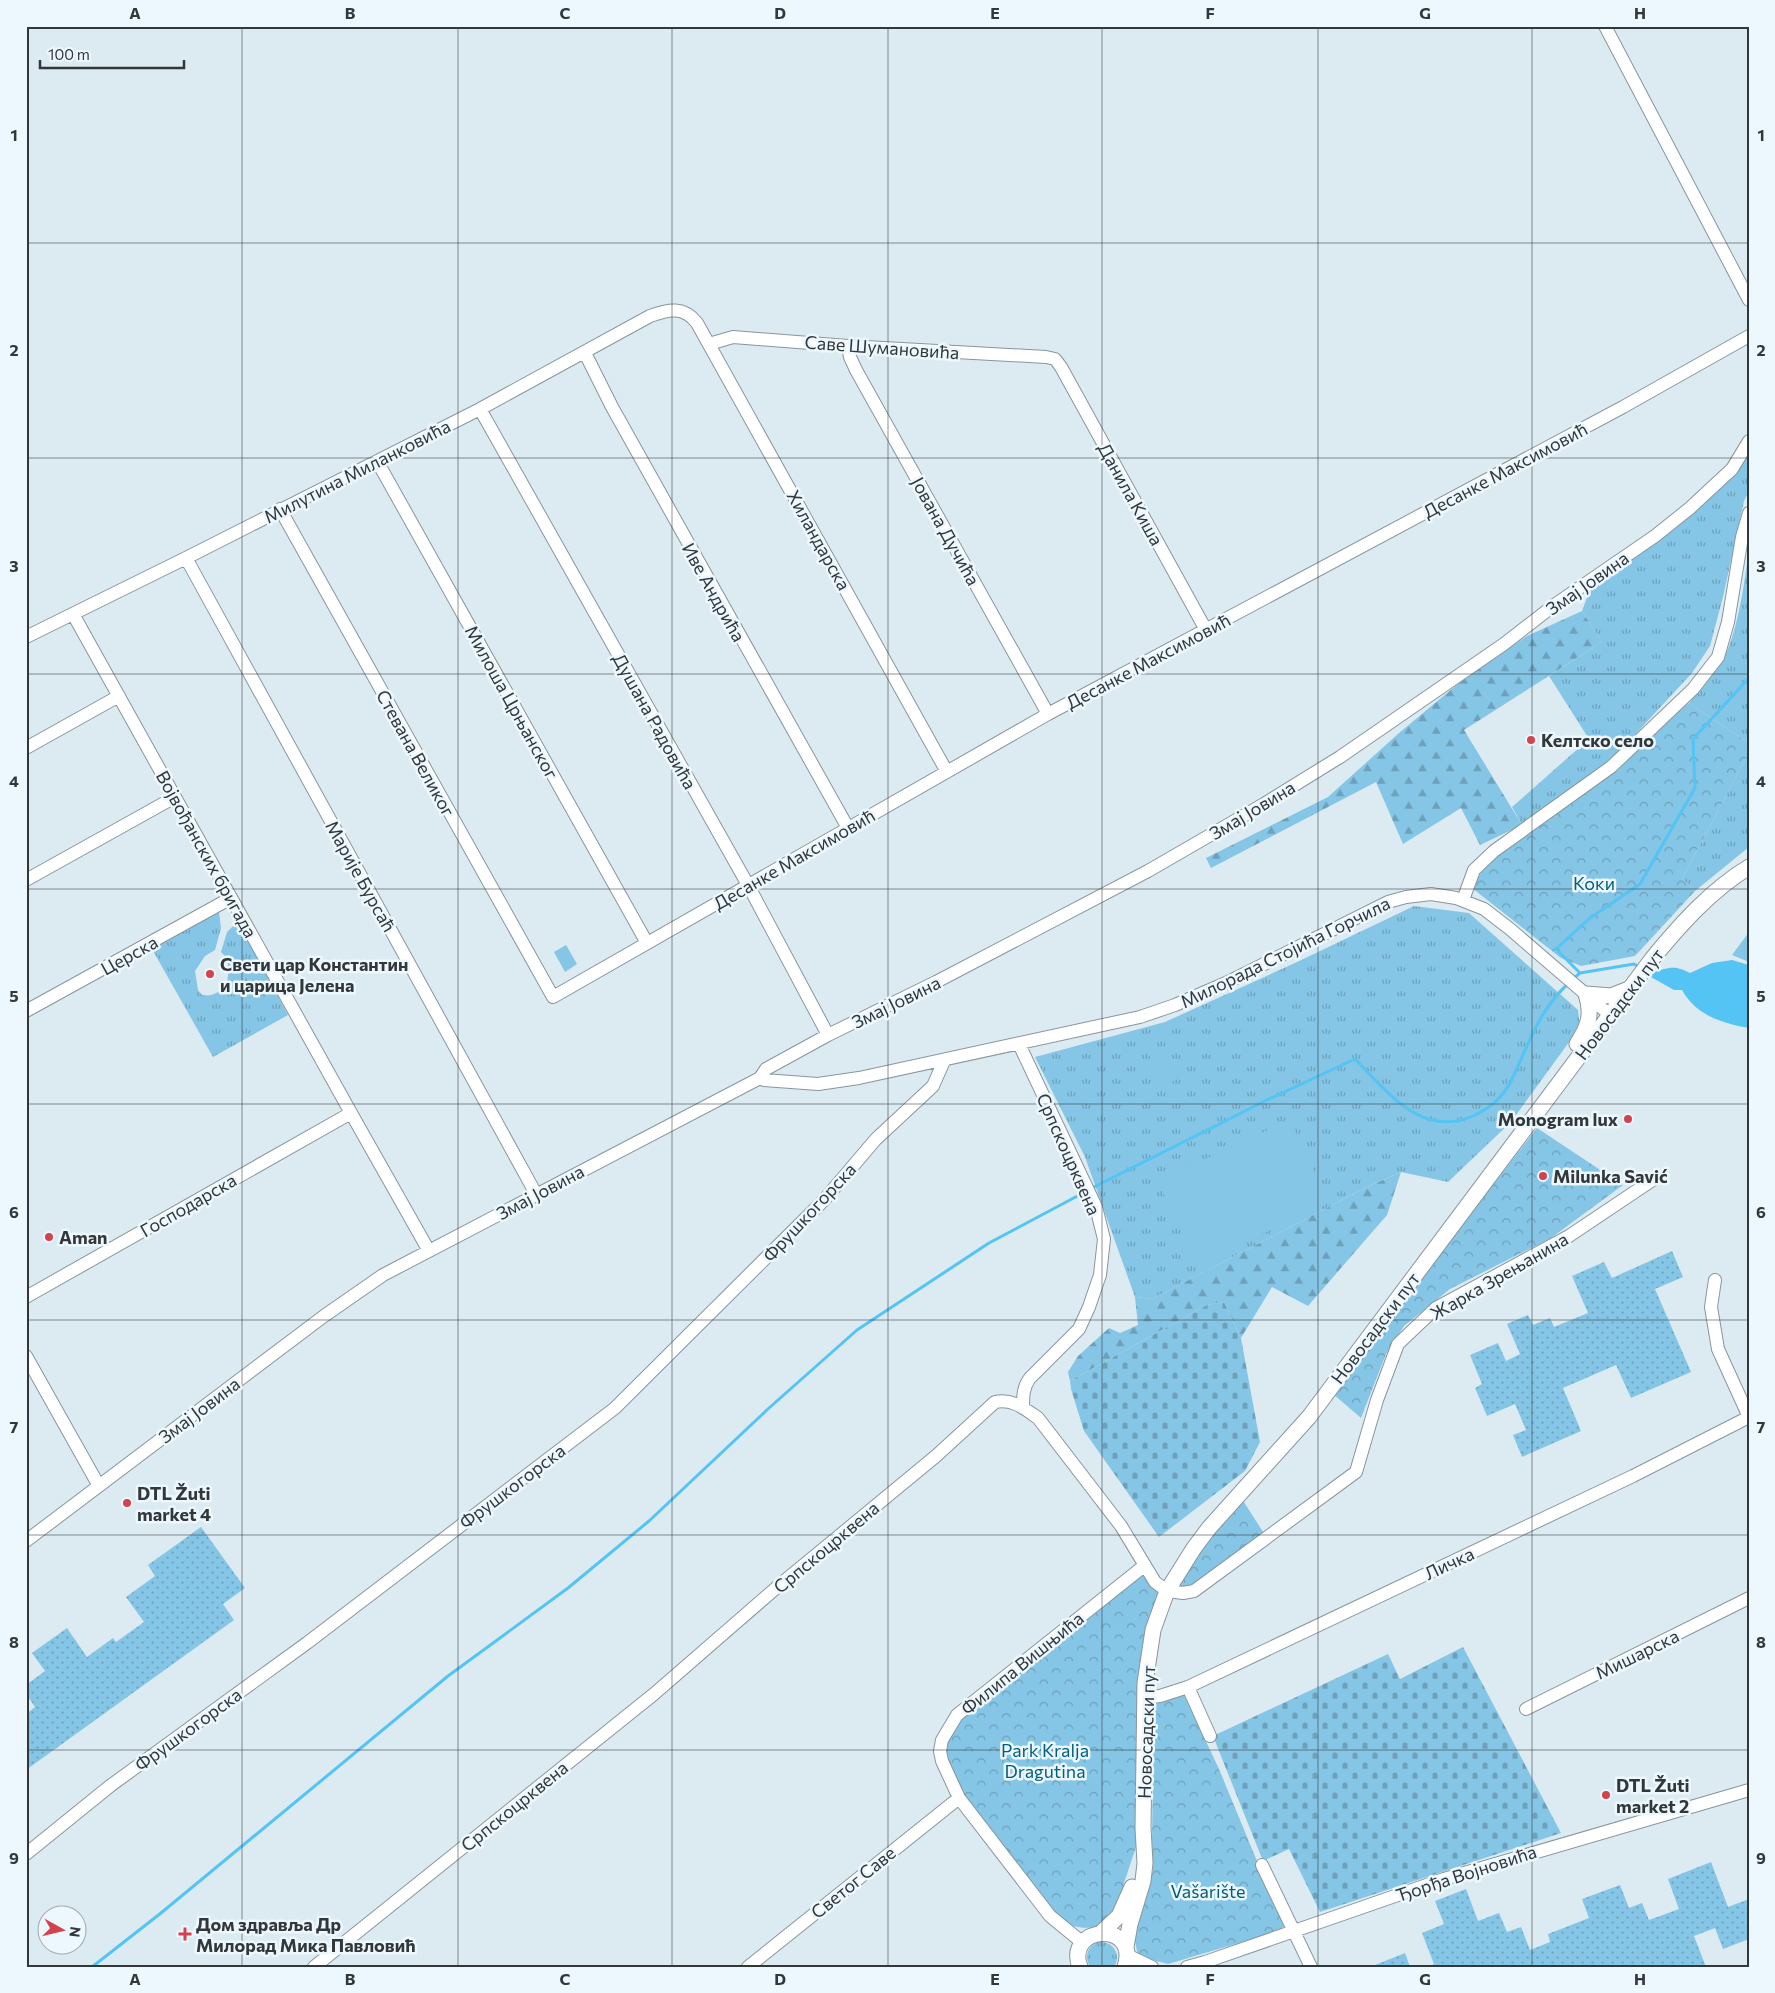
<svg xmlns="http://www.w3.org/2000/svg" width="1775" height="1993" font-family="Commissioner,sans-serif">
<defs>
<pattern id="grass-tufts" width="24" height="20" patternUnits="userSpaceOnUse" patternTransform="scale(1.25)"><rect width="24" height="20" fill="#85c5e5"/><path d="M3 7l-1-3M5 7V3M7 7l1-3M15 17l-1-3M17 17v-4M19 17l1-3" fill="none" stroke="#6da1bb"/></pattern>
<pattern id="forest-firs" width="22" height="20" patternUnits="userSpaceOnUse" patternTransform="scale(1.25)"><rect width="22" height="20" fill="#85c5e5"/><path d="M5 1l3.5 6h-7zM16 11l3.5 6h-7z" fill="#6da1bb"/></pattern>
<pattern id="cemetery-stones" width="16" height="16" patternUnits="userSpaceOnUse" patternTransform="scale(1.25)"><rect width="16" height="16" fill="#85c5e5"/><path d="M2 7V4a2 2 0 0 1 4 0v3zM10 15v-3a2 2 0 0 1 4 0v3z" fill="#6da1bb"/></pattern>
<pattern id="park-crowns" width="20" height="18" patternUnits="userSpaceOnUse" patternTransform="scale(1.25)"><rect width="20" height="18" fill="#85c5e5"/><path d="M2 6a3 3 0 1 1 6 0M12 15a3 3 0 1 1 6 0" fill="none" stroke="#6da1bb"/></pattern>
<pattern id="garden-dots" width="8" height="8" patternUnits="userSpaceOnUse" patternTransform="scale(1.25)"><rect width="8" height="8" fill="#85c5e5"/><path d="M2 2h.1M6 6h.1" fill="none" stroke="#6da1bb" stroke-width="1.8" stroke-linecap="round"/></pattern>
</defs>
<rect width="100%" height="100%" fill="#dcebf2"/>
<path fill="url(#grass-tufts)" d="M1749,447V491L1744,501L1723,597L1710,646L1692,673L1629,741L1609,760L1522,825L1512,807L1589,739L1549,676L1602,642L1582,611L1592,584L1647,548Z
M1749,550V743L1689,703C1703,686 1719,670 1728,649C1740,618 1744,583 1749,550Z
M1749,752V847L1695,891L1682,879Z
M1414,906L1469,913L1578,1010L1580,1027L1511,1122L1448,1182L1401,1172L1367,1187L1152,1299L1135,1297L1085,1157L1035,1057L1165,1022L1295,963Z
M219,912L221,928L215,950L205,956L195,971L198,990L202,995C214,997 221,991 227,982C229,971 230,960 221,952L227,932L238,921L288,1015L213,1057L152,949Z
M1099,1942C1113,1941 1122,1954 1114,1967H1090C1084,1956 1087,1946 1099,1942Z"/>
<path fill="url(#forest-firs)" d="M1582,611L1602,642L1464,730L1522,825L1480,845L1461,808L1403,844L1376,782L1211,868L1206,858L1328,797L1399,733L1470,674L1527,636Z
M1401,1172L1387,1215L1308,1306L1272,1287L1241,1338L1224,1302L1207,1305L1070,1381L1068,1372L1078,1356L1109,1328L1120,1333L1138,1325L1135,1297L1152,1299L1367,1187Z"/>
<path fill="url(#cemetery-stones)" d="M1224,1302L1241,1338L1260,1442L1245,1471L1159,1537L1084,1431L1071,1389L1070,1381L1207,1305Z
M1463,1647L1561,1833L1320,1912L1289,1849L1263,1861L1213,1736L1388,1654L1400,1679Z"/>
<path fill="url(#park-crowns)" d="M1689,703L1749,743V752L1682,879L1695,891L1635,956L1581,966L1561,958L1472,888L1481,873L1494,859L1530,831L1618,770L1669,719Z
M1537,1128L1623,1185L1551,1238L1450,1289L1404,1326L1386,1354L1361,1418L1332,1393Z
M1242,1499L1263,1532L1204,1578L1187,1587L1176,1586L1201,1549Z
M1144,1566L1167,1591L1138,1776L1136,1847L1124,1883L1122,1900L1113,1913L1099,1927C1079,1930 1067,1925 1050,1916L959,1798L942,1740L957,1715Z
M1184,1695L1219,1769L1285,1929L1168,1964L1138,1956L1134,1936L1153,1871L1152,1840L1154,1704Z"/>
<path fill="url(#garden-dots)" d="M1672,1251L1683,1277L1655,1289L1691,1372L1631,1398L1616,1365L1563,1388L1581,1431L1522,1457L1513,1435L1526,1430L1515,1404L1487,1416L1475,1388L1482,1384L1470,1355L1498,1343L1506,1361L1520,1354L1507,1324L1528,1315L1533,1325L1550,1318L1554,1327L1588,1313L1572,1276L1604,1262L1612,1278Z
M201,1527L245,1588L223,1604L234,1620L26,1770V1714L35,1707L26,1694V1685L45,1671L32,1653L67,1628L87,1657L113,1638L116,1642L144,1622L126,1597L155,1576L148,1565Z
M1711,1862L1728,1907L1749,1899V1939L1723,1949L1715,1928L1694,1936L1706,1967H1427L1434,1964L1422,1933L1444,1924L1435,1901L1466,1889L1478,1921L1499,1913L1507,1932L1521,1927L1530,1950L1550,1942L1548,1934L1589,1918L1582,1899L1620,1885L1629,1908L1642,1903L1649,1920L1679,1909L1668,1879Z
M1405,1953L1410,1967H1370Z"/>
<path fill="#85c5e5" d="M1749,932V962L1732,955Z
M566,945L577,964L565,972L554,952Z
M1163,1048L1178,1079L1163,1086L1149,1055Z
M1290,1120L1329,1203L1196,1265L1158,1181Z"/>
<path fill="#54c4f5" d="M1732,960L1749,965V1028C1721,1023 1696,1015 1682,990H1674L1651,977L1650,973C1668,968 1674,964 1690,973L1712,963Z"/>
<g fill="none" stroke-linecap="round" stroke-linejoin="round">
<path stroke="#54c4f5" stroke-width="3" d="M1580,973L1556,949L1590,918L1640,884L1695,788L1693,739L1749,678
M1574,978L1580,973L1634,964L1639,967
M1090,1189L1269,1099L1355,1059C1388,1092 1422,1140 1475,1115C1490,1108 1502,1098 1510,1083C1528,1047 1538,1010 1569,983
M92,1967L161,1913L448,1676L568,1588L649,1521L769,1408L857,1330L989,1243L1085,1192"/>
<defs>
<path id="minor" d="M1605,26L1749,300
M709,344L733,337L848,346L1046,357L1055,359L1061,367L1206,630
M848,346L850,357L856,370L1048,714
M585,353L612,407L848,828
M480,409L748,885L828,1035
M377,461L647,943
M280,509L553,997L1048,714L1623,407L1749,336
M186,558L536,1194
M73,614L351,1113L429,1251
M26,637L186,558L480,409L650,316C669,309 684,306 697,323L947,772
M26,748L119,696
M26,880L175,797
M1463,900L1474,870L1494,851L1611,767L1693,689L1718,657L1728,622L1742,537L1749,513
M26,1011L231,898
M1019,1044L1096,1207L1104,1239L1100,1275L1089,1307L1079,1329L1030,1378C1023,1387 1023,1396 1023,1408
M760,1078L764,1080L818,1084L859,1078L1140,1017L1175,1005L1226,983L1388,902L1406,897L1431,894L1456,898L1484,909L1510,929L1610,1015
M1715,1280L1711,1307L1718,1349L1749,1417
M26,1297L351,1113
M26,1356L99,1486
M26,1541L324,1316L383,1275L760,1078L766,1069L828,1035L936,982L1148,871L1264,804L1340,757L1504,644L1553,606L1655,536L1690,508L1732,469L1749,441
M1188,1687L1210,1736
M1144,1698L1160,1696L1188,1687L1633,1476L1749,1417
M1526,1709L1749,1598
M26,1854L110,1786L307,1643L615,1408L824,1200L876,1139L933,1086L944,1061
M1262,1865L1311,1967
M1083,1943L1050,1916L959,1798L942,1761L940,1751L942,1740L957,1715L1144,1566
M1127,1955L1152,1967
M314,1967L654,1694L776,1588L936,1456L995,1402C1012,1398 1025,1409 1038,1418L1121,1526L1155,1582L1167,1591L1183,1593L1194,1591L1356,1472L1377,1400L1398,1344L1436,1308L1569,1236L1657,1177
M748,1967L959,1798
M1187,1967L1205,1962L1444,1879L1749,1790"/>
<path id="major" d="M1577,1044C1588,1027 1593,1015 1586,994L1611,996L1629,989
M1102,1932L1119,1916L1132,1887
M1126,1947L1130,1924L1143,1881L1145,1863L1143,1828L1145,1683L1153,1630L1167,1591L1194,1548L1209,1528L1309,1417L1652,959C1680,925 1711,890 1749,867
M1080,1967C1064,1925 1140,1920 1125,1967"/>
</defs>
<use href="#minor" stroke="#88969d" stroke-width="14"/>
<use href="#major" stroke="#88969d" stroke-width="17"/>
<use href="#minor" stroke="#fff" stroke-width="12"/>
<use href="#major" stroke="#fff" stroke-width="15"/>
</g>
<path fill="none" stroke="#32373a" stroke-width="1" stroke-opacity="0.55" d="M242,26V1967M458,26V1967M672,26V1967M888,26V1967M1102,26V1967M1318,26V1967M1532,26V1967M26,243H1749M26,458H1749M26,674H1749M26,889H1749M26,1104H1749M26,1320H1749M26,1535H1749M26,1750H1749"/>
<g fill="#d3434e" stroke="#ecf7fe" stroke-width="2">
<circle cx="1531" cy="740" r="5"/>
<circle cx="210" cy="974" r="5"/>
<circle cx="1628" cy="1119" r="5"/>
<circle cx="1543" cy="1176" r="5"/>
<circle cx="49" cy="1237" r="5"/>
<circle cx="127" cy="1503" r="5"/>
<circle cx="1606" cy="1795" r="5"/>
<path d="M182.5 1926.5h5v5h5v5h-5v5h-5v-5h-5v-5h5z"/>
</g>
<g text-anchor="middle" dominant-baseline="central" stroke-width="5" stroke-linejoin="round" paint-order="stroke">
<g font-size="18" fill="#32373a" stroke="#ecf7fe">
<text transform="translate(882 347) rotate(4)">Саве Шумановића</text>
<text transform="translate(1505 470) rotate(-28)">Десанке Максимовић</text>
<text transform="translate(357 471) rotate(-27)">Милутина Миланковића</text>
<text transform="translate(1131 494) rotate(61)">Данила Киша</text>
<text transform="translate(946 531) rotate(61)">Јована Дучића</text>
<text transform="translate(819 540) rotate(61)">Хиландарска</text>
<text transform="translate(1587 583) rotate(-35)">Змај Јовина</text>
<text transform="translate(714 592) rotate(61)">Иве Андрића</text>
<text transform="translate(1148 661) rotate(-28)">Десанке Максимовић</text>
<text transform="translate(512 702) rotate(61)">Милоша Црњанског</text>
<text transform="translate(655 721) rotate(61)">Душана Радовића</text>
<text transform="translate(416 753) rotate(61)">Стевана Великог</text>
<text transform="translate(1252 810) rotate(-31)">Змај Јовина</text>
<text transform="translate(207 854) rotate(61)">Војвођанских бригада</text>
<text transform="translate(794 859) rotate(-30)">Десанке Максимовић</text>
<text transform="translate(361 876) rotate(61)">Марије Бурсаћ</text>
<text transform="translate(1285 952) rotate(-26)">Милорада Стојића Горчила</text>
<text transform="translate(129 955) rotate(-29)">Церска</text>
<text transform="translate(896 1002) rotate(-26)">Змај Јовина</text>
<text transform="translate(1619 1004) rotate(-53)">Новосадски пут</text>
<text transform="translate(1069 1154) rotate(66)">Српскоцрквена</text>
<text transform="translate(540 1192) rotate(-28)">Змај Јовина</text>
<text transform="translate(188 1205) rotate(-30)">Господарска</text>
<text transform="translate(809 1212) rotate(-47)">Фрушкогорска</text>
<text transform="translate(1499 1276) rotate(-30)">Жарка Зрењанина</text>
<text transform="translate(1375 1328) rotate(-53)">Новосадски пут</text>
<text transform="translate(199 1410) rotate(-37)">Змај Јовина</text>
<text transform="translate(512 1486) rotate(-37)">Фрушкогорска</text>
<text transform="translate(826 1547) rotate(-40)">Српскоцрквена</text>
<text transform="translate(1449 1563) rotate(-25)">Личка</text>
<text transform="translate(1637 1654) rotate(-26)">Мишарска</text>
<text transform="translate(1022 1663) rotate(-39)">Филипа Вишњића</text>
<text transform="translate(188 1729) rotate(-36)">Фрушкогорска</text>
<text transform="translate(1146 1732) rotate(-88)">Новосадски пут</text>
<text transform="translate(514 1806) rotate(-39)">Српскоцрквена</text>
<text transform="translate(1466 1873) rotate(-18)">Ђорђа Војновића</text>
<text transform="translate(853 1882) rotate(-39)">Светог Саве</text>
</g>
<g font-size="18" font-weight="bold" fill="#32373a" stroke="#ecf7fe" text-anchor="start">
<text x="1541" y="740">Келтско село</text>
<text x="220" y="964">Свети цар Константин<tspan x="220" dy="21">и царица Јелена</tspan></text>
<text x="1618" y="1119" text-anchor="end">Monogram lux</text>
<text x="1553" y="1176">Milunka Savić</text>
<text x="59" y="1237">Aman</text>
<text x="137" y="1493">DTL Žuti<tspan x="137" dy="21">market 4</tspan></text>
<text x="1616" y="1785">DTL Žuti<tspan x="1616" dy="21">market 2</tspan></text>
<text x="196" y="1924">Дом здравља Др<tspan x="196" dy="21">Милорад Мика Павловић</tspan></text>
</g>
<g font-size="18" fill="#005e7f" stroke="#ecf7fe">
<text x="1594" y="883">Коки</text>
<text x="1045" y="1750">Park Kralja<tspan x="1045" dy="21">Dragutina</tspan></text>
<text x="1208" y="1891">Vašarište</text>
</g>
</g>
<rect width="1775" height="1993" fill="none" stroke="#ecf7fe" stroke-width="55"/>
<g transform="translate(62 1930) rotate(98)"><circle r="24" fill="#ecf7fe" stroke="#a2aab0"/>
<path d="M0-4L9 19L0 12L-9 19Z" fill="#d3434e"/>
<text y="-8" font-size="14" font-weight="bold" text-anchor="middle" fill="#32373a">N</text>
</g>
<path d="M40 60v8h144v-8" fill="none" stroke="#32373a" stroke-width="2.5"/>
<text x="48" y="60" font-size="15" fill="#32373a" stroke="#ecf7fe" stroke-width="4" paint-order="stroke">100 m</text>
<rect x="28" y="28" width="1720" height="1938" fill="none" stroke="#32373a" stroke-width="2"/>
<g font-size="16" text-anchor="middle" font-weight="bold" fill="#32373a">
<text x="135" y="19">A</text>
<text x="350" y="19">B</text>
<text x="565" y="19">C</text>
<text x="780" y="19">D</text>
<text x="995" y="19">E</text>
<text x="1210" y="19">F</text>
<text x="1425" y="19">G</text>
<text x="1640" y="19">H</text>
<text x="14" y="141">1</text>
<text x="1761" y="141">1</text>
<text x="14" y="356">2</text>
<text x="1761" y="356">2</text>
<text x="14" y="572">3</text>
<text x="1761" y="572">3</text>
<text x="14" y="787">4</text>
<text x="1761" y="787">4</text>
<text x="14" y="1002">5</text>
<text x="1761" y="1002">5</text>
<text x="14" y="1218">6</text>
<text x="1761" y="1218">6</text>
<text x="14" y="1433">7</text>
<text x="1761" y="1433">7</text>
<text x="14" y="1648">8</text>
<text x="1761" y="1648">8</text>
<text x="14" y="1864">9</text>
<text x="1761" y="1864">9</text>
<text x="135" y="1985">A</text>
<text x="350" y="1985">B</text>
<text x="565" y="1985">C</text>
<text x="780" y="1985">D</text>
<text x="995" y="1985">E</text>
<text x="1210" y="1985">F</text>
<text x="1425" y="1985">G</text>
<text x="1640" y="1985">H</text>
</g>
</svg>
